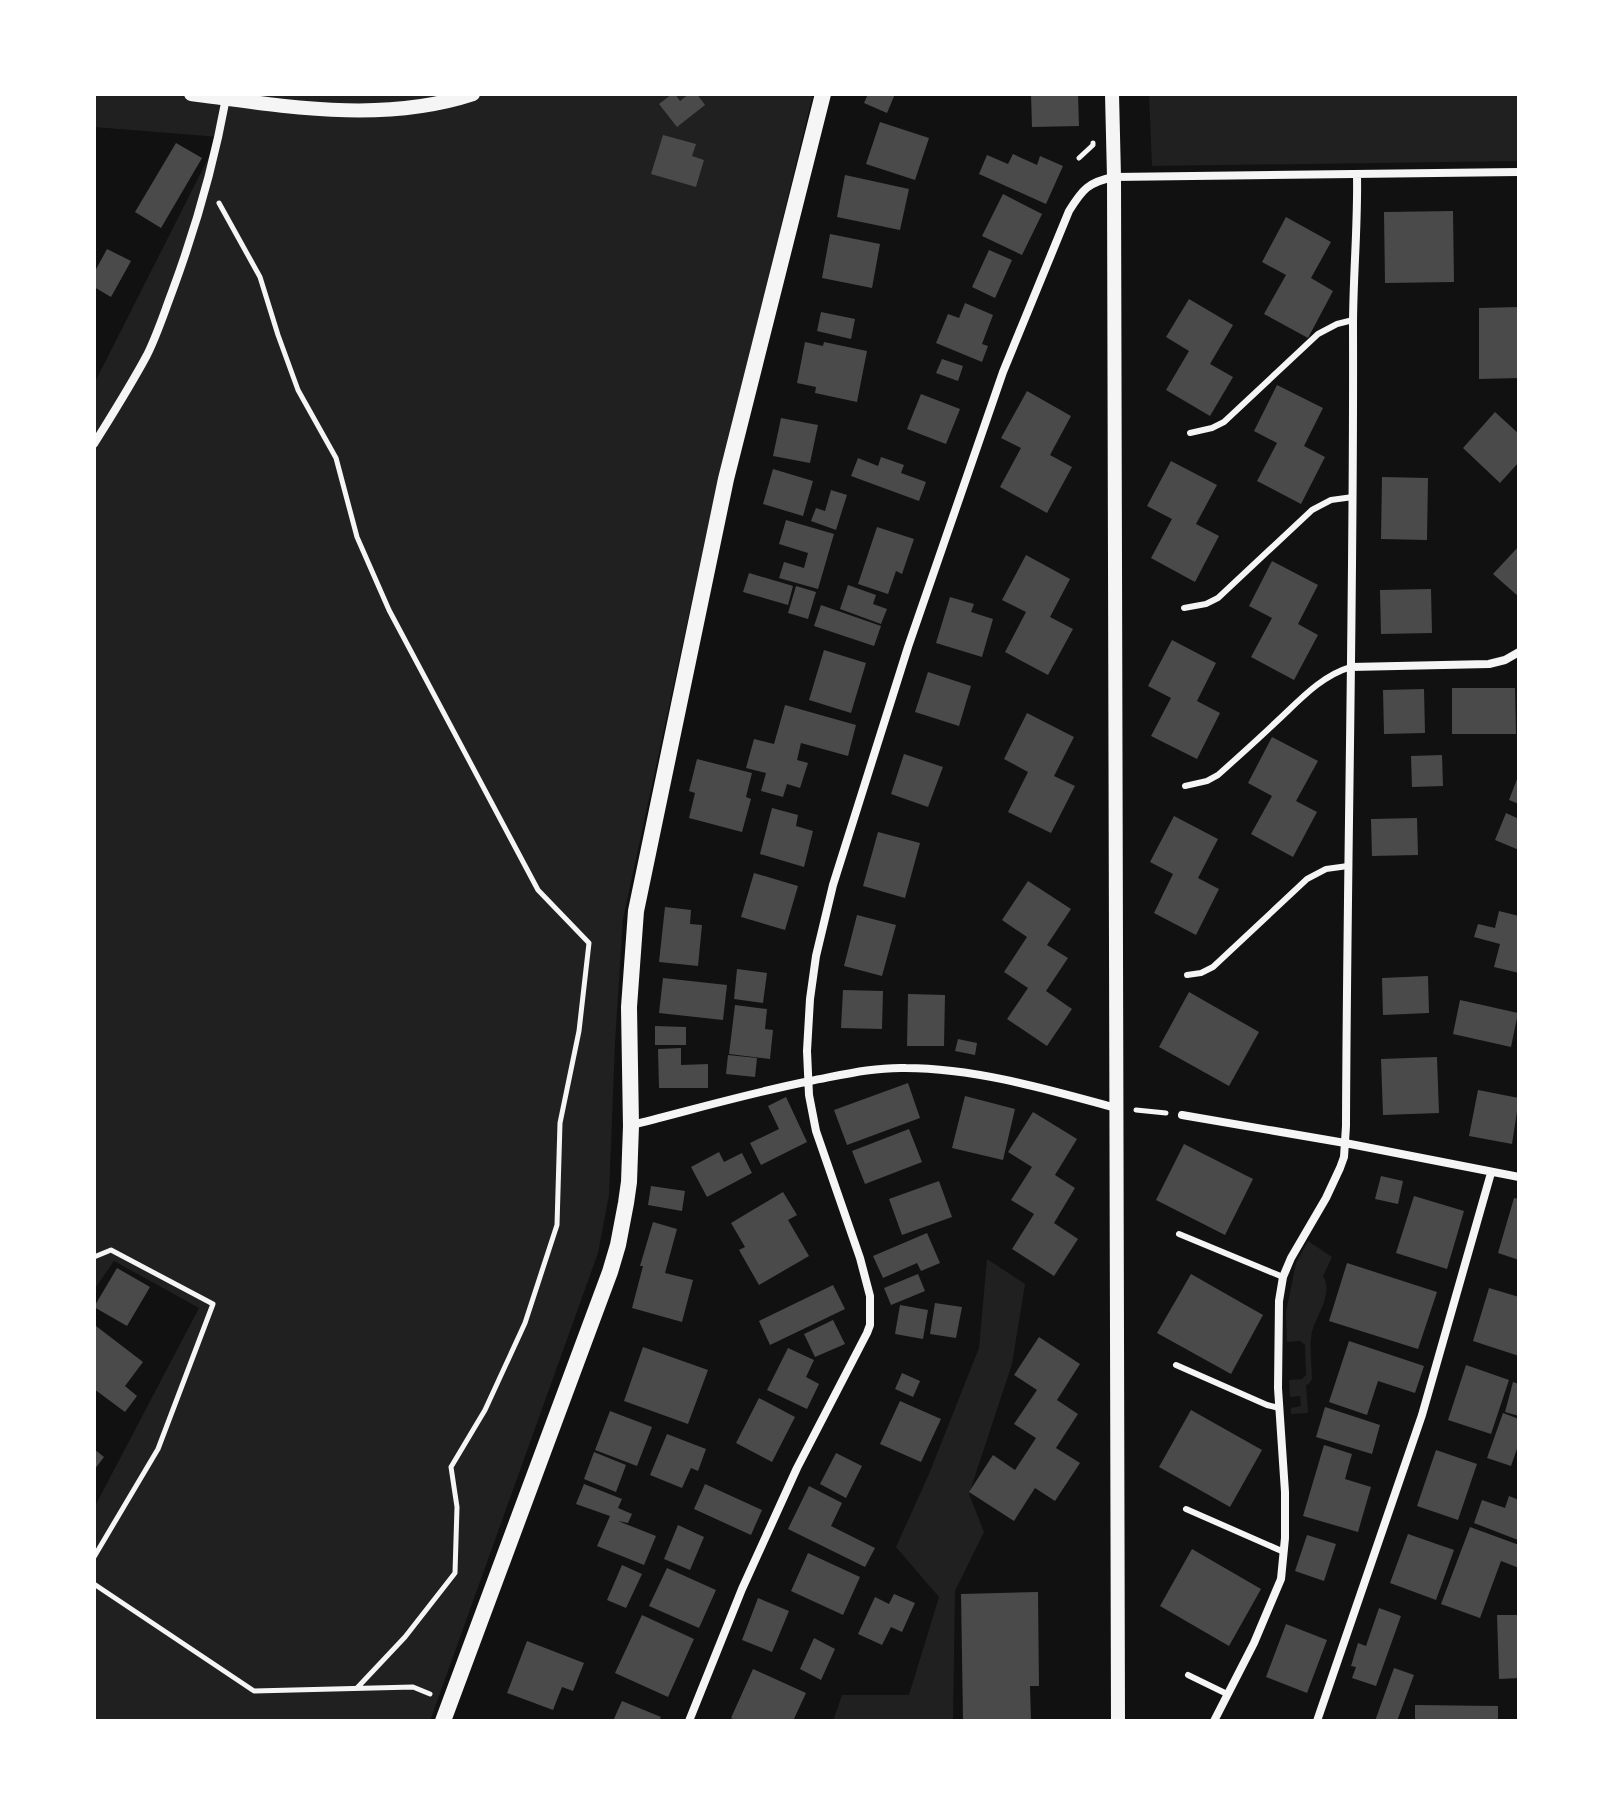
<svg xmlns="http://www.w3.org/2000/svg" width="1613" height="1815" font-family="'Times New Roman',serif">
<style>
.green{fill:#202020}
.building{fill:#4a4a4a}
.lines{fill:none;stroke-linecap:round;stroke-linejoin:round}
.path{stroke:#f5f5f5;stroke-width:5}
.service{stroke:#f5f5f5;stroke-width:6}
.minor{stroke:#f5f5f5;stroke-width:8}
.tertiary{stroke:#f5f5f5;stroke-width:14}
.secondary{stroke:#f5f5f5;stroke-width:16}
</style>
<rect width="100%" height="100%" fill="#111"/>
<!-- green -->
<path class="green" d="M94 94H813L712 508 623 919 615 1043 609 1195 598 1253 430 1721H94V1508L199 1308 114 1261 94 1290V384L219 137 94 127Z
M1149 94H1519V161L1152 166Z
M1308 1241 1332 1257 1323 1276C1334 1294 1316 1315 1312 1332 1309 1347 1312 1364 1312 1379L1309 1384 1306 1385 1308 1413 1291 1414V1408L1301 1406 1300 1396 1290 1397 1289 1380 1302 1379 1306 1375 1305 1345 1300 1341 1287 1342 1286 1312 1296 1263Z
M987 1259 1025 1284 1012 1364 969 1494 984 1532 955 1591 953 1721H833L842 1695H909L939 1597 896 1547 929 1474 979 1348Z"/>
<!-- building -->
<path class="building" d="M672 94H675L680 101 689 94H697L705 105 677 127 659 104Z
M868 94H895L887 113 864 103Z
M1031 94H1078L1079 126 1032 127Z
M880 122 929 138 915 180 866 164Z
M663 135 696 144 692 156 704 160 696 187 651 174Z
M176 143 202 158 161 228 135 212Z
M1013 154 1037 165 1040 156 1063 166 1046 204 979 174 987 155 1008 164Z
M845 175 909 189 900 230 837 217Z
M1003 194 1042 214 1022 255 982 236Z
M1453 211 1454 282 1385 283 1384 212Z
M1286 217 1331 242 1311 278 1333 291 1308 338 1264 314 1286 275 1262 262Z
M830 234 880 244 872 288 822 278Z
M107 249 131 261 111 297 94 287V273Z
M989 250 1012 260 995 298 972 287Z
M1189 299 1233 325 1210 364 1233 377 1210 416 1166 390 1189 351 1166 337Z
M965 303 993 315 982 344 988 346 982 362 936 343 948 314 959 318Z
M1519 307V378L1479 379V308Z
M821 312 855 319 851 339 817 331Z
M805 342 823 346 824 342 867 351 857 402 815 393 816 387 797 383Z
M942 359 963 366 958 381 936 373Z
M1277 385 1323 408 1304 446 1325 457 1301 504 1257 481 1277 443 1254 431Z
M1027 391 1071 416 1050 455 1072 467 1047 513 1000 487 1021 448 1001 438Z
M921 394 960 409 946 444 907 429Z
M1495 412 1519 434V462L1500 483 1463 448Z
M781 418 818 425 810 463 773 456Z
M881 457 904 465 901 473 926 482 919 501 851 476 858 458 878 466Z
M1171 461 1217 485 1196 524 1219 536 1195 582 1151 558 1172 519 1147 506Z
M773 469 813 481 803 516 763 504Z
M1382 477 1428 478 1427 540 1381 539Z
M831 490 847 495 836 530 811 521 816 508 825 511Z
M786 520 834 534 818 589 779 578 784 562 804 568 808 553 779 544Z
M877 527 914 539 902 574 896 571 888 594 858 584Z
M1519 546V597L1493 574Z
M1026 555 1070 579 1050 617 1073 629 1048 675 1005 652 1026 612 1002 600Z
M1272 561 1318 585 1298 624 1318 635 1294 680 1251 657 1272 618 1249 606Z
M749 573 793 586 788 605 743 592Z
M848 585 876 595 873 604 887 609 881 624 840 609Z
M796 586 816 592 808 619 788 613Z
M1431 589 1432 633 1381 634 1380 590Z
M950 597 974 604 971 612 993 619 982 657 936 643Z
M821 605 881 626 874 646 814 626Z
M1172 640 1216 663 1197 701 1220 713 1197 759 1151 736 1171 698 1148 686Z
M824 650 866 663 851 713 809 700Z
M928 672 971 686 959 726 915 712Z
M1452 688H1515L1516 734H1452Z
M1424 689 1425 733 1384 734 1383 690Z
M785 705 856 725 848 756 801 743 797 760 808 763 800 788 787 784 783 797 761 791 766 773 746 768 754 739 774 744Z
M1027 713 1074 737 1054 776 1075 786 1051 833 1008 812 1028 772 1004 759Z
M1272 737 1318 761 1296 801 1317 812 1293 857 1251 834 1272 796 1248 783Z
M904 754 943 767 928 807 891 794Z
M1442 755 1443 786 1412 787 1411 756Z
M697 759 752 773 746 797 751 799 742 832 689 818 695 793 689 791Z
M1519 774V804L1509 800Z
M772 808 798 815 796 826 813 831 804 867 760 854Z
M1506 813 1519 819V850L1495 840Z
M1174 816 1218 839 1198 878 1219 889 1196 935 1154 913 1173 874 1150 862Z
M1417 818 1418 855 1372 856 1371 819Z
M878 832 920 843 905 898 863 886Z
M754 873 798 886 785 930 741 917Z
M1028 881 1071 909 1047 945 1068 958 1046 991 1072 1009 1047 1046 1007 1019 1028 988 1004 972 1027 937 1002 920Z
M665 907 691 910 690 924 702 925 698 966 659 962Z
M1499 911 1519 916V973L1494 967 1500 944 1474 937 1478 924 1495 928Z
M857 915 896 925 882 976 844 966Z
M737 969 767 973 763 1003 734 999Z
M1428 976 1429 1013 1383 1015 1382 978Z
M663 978 727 985 723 1020 659 1013Z
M843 990 883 991 882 1029 841 1028Z
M1189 992 1259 1032 1229 1086 1159 1047Z
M908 994 945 995 944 1046H907Z
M1460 1000 1518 1013 1511 1047 1453 1034Z
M735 1005 767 1009 765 1029 773 1030 770 1059 729 1054Z
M655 1026 686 1027V1045H655Z
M958 1039 977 1043 975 1055 955 1051Z
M681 1048V1065L708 1064V1088H659L658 1049Z
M728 1055 757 1058 755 1077 726 1074Z
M1437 1057 1439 1113 1383 1115 1381 1059Z
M908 1083 920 1118 847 1145 834 1110Z
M1478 1090 1519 1098 1512 1144 1469 1136Z
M965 1096 1015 1109 1003 1160 952 1148Z
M786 1097 807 1142 761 1165 750 1143 779 1129 768 1106Z
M1033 1112 1077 1139 1055 1175 1075 1188 1054 1223 1078 1239 1054 1276 1012 1249 1034 1214 1011 1200 1032 1167 1008 1152Z
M909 1129 922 1162 865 1184 852 1151Z
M1184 1144 1253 1179 1225 1235 1156 1200Z
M719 1152 724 1162 742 1153 752 1173 707 1197 691 1167Z
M1381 1176 1403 1181 1398 1204 1375 1199Z
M939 1181 952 1217 902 1235 889 1199Z
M651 1186 685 1191 682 1211 648 1205Z
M783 1192 797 1215 788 1220 809 1256 759 1285 739 1250 745 1247 731 1223Z
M1414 1196 1464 1211 1447 1269 1396 1253Z
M1514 1198 1519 1199V1260L1498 1253Z
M653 1222 677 1229 665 1273 693 1280 682 1322 632 1308 643 1266H640Z
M927 1233 940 1263 921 1271 917 1263 883 1278 873 1256Z
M1347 1263 1437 1292 1418 1349 1329 1321Z
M117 1268 150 1287 127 1326 94 1307Z
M918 1274 925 1291 891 1305 884 1288Z
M1191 1274 1263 1315 1231 1374 1157 1333Z
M833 1285 845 1309 770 1345 759 1321Z
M1489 1288 1519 1297V1356L1473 1341Z
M935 1303 962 1307 956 1338 930 1334Z
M900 1305 928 1310 923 1339 895 1334Z
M833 1320 845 1344 815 1357 804 1334Z
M96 1326 143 1362 125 1386 137 1396 125 1412 94 1389V1328Z
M1039 1337 1080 1364 1057 1400 1078 1414 1056 1448 1080 1463 1055 1501 1035 1488 1014 1521 969 1492 993 1455 1015 1470 1036 1438 1014 1424 1037 1390 1014 1375Z
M1349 1341 1424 1366 1415 1393 1378 1381 1367 1415 1329 1402Z
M643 1347 708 1370 688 1424 624 1401Z
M788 1348 814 1360 806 1377 819 1384 807 1409 767 1390Z
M1466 1365 1509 1380 1491 1434 1448 1420Z
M902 1373 920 1381 913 1397 895 1389Z
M1513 1382 1519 1384V1416L1505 1412Z
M759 1398 795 1417 772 1462 736 1443Z
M900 1401 941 1419 921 1462 880 1444Z
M1325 1407 1380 1425 1372 1454 1316 1437Z
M1191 1410 1262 1450 1230 1507 1159 1467Z
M610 1411 652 1427 637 1466 595 1450Z
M1503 1413 1519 1419V1443L1511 1466 1487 1458Z
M667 1434 706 1449 698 1471 691 1468 682 1488 650 1475Z
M1324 1445 1352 1454 1345 1479 1371 1487 1358 1532 1303 1516Z
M94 1449 104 1457 94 1470Z
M1436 1450 1477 1464 1458 1520 1417 1506Z
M594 1452 626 1465 616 1492 584 1479Z
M836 1453 862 1466 846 1498 820 1484Z
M584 1484 622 1499 618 1508 632 1514 628 1523 618 1521 656 1536 644 1565 597 1546 610 1516 576 1504Z
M705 1484 762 1510 751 1535 694 1509Z
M809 1486 842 1503 831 1526 875 1548 865 1567 788 1529Z
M1509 1496 1519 1500 1518 1540 1474 1523 1482 1500 1505 1508Z
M678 1525 704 1537 690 1570 664 1559Z
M1470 1527 1519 1545V1568L1501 1561 1480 1618 1441 1604Z
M1408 1534 1454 1550 1436 1600 1390 1583Z
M1307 1535 1336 1544 1324 1581 1295 1571Z
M1192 1549 1261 1589 1229 1646 1160 1606Z
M808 1553 860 1577 843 1615 791 1591Z
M622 1565 642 1574 626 1608 607 1600Z
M667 1568 716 1590 699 1628 649 1606Z
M1038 1592 1039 1686H1030L1031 1721 963 1719 961 1594Z
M894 1594 915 1603 902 1632 891 1627 882 1645 858 1634 875 1597 889 1604Z
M758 1598 789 1611 772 1652 742 1640Z
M1379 1608 1401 1616 1376 1686 1352 1678 1356 1667 1351 1666 1358 1643 1366 1646Z
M642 1615 694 1639 668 1697 615 1673Z
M1497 1615H1519V1678L1499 1679Z
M1286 1624 1327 1640 1307 1693 1266 1677Z
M814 1638 835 1649 821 1680 800 1669Z
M527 1641 584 1663 573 1691 562 1687 553 1710 507 1693Z
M1394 1668 1414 1675 1397 1721H1375Z
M753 1669 806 1693 793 1721H737L731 1718Z
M622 1701 661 1717 659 1721H613Z
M1415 1705 1498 1706V1721H1415Z"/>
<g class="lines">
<!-- path -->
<path class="path" d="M1079 158 1093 145V143
M219 203 260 277 278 335 298 390 336 458 357 537 389 610 538 890 589 943 579 1031 560 1123 557 1225 525 1323 485 1410 451 1467 457 1507 455 1573 405 1637 357 1688
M1136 1110 1166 1113
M94 1257 111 1250 213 1304 158 1449 94 1557
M94 1584 254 1691 413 1687 430 1694"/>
<!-- service -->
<path class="service" d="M1190 433 1212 428 1224 422 1318 334 1337 324 1353 320
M1184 608 1206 604 1218 598 1312 510 1331 500 1353 497
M1185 786 1207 781 1218 775C1237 758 1256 741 1275 723 1298 702 1320 676 1351 667
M1187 975 1201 973 1213 967 1307 879 1326 869 1348 866
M1179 1234 1283 1277
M1176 1365 1267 1405 1279 1408
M1186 1509 1284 1552
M1188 1675 1227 1694"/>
<!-- minor -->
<path class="minor" d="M94 444C112 415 131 385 147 355 157 335 164 313 172 292 195 230 214 164 226 98
M1351 667 1489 664 1505 660 1519 652
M1182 1115 1345 1143 1519 1177
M632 1125C691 1110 750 1093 810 1081 842 1075 873 1067 906 1068 975 1068 1050 1090 1116 1108
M689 1721 742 1589 797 1468 867 1333 870 1325V1296L860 1258 816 1131 809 1095 807 1051 810 999 816 956 833 885 908 647 1003 372 1069 211C1082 190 1088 182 1114 177L1519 172
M1214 1721 1254 1643 1281 1579 1285 1538V1492L1278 1388 1279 1301 1283 1277 1291 1258 1326 1198 1340 1168 1344 1157 1346 1126C1347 859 1354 593 1353 326 1353 276 1358 225 1357 175
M1317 1721 1422 1415 1491 1173"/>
<!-- tertiary -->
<path class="tertiary" d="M191 94C283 106 382 124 473 94
M1112 94 1114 177 1118 1721"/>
<!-- secondary -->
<path class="secondary" d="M443 1721 610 1272 618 1245 626 1203 629 1182 631 1126 629 1007 636 911 726 479 823 94"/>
</g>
<!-- border -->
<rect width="1613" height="1815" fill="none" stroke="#ffffff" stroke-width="192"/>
</svg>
